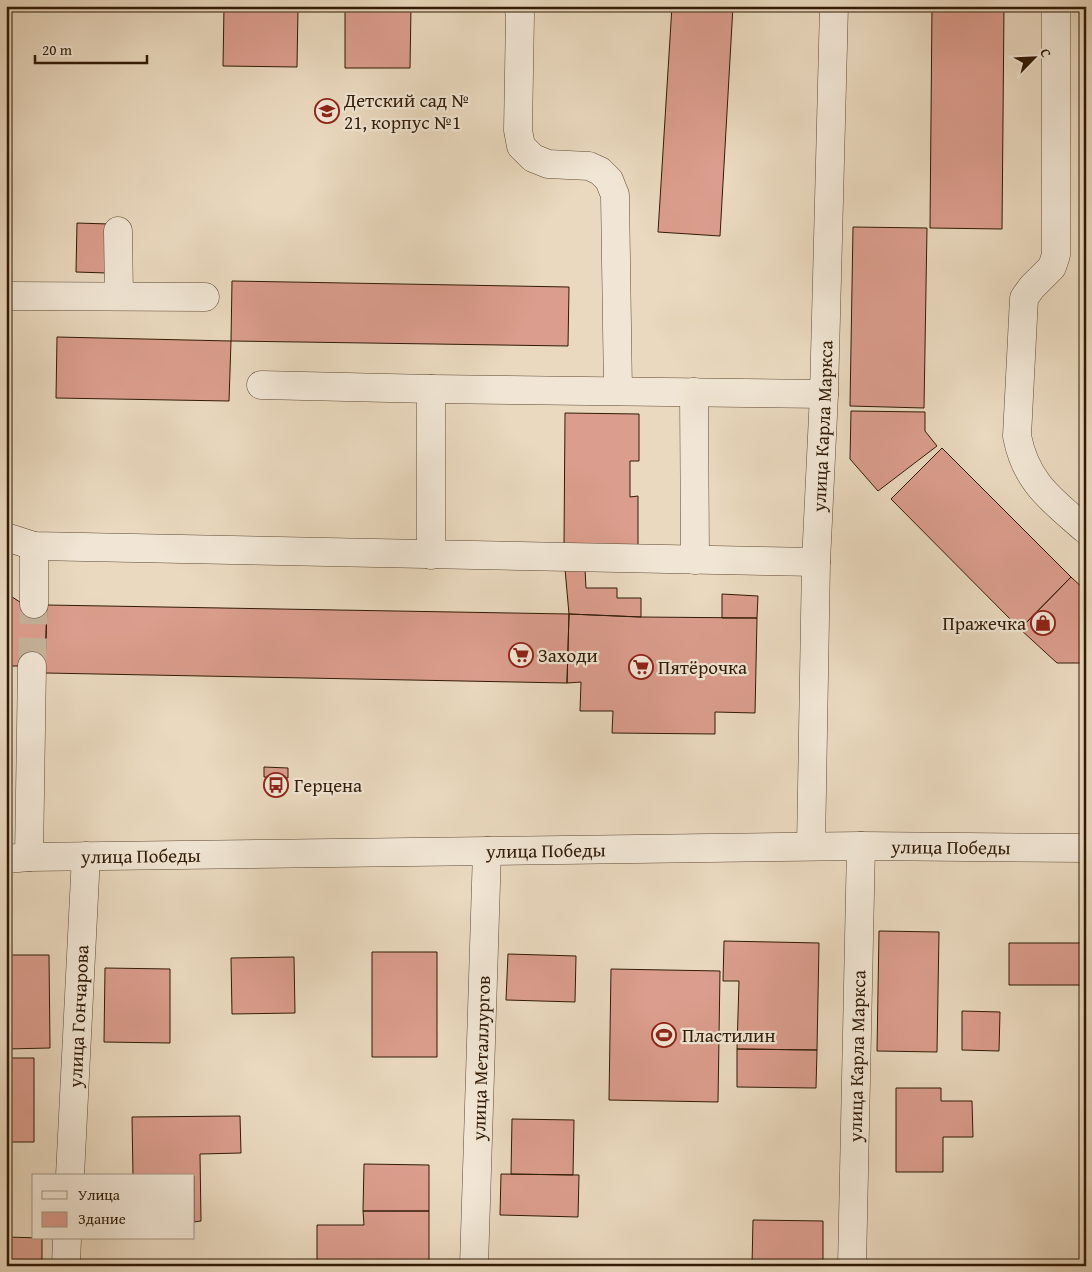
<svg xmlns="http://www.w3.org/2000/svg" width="1092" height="1272" font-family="'Gentium Book Plus',serif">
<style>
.building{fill:#db9d8d;stroke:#311b06}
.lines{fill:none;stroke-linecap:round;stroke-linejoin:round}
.minor-tunnel{stroke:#c5b39a;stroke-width:28;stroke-dasharray:28 14;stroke-linecap:butt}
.minor-casing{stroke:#5f4a34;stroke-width:29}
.minor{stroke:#f1e6d5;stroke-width:28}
.labels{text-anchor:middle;stroke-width:4.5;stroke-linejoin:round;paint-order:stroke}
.poi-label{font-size:19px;fill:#311b06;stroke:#f1e6d5;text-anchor:start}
.street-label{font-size:19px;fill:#311b06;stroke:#f1e6d5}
</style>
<rect width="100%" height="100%" fill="#ead9bf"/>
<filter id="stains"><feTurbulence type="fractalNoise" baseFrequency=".004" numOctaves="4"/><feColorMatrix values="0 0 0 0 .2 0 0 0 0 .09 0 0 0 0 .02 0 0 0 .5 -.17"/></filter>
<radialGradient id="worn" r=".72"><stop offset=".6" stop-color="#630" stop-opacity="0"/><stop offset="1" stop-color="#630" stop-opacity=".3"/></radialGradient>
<!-- building -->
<path class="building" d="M224 6H411L410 68H345V8H298L297 67 223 66Z
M672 6H733L720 236 658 232Z
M932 6H1004L1002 229 930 228Z
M77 223 109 224 107 273 76 272Z
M853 227 927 228 924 408 850 406Z
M232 281 569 287 568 346 231 341Z
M57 337 231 341 229 401 56 398Z
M851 411 925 412V431L937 446 878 491 850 459Z
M565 413 639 414V461H630V497L638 496V545H564Z
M942 448 1071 577 1020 629 891 499Z
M565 569H585L586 588H617V598H641V617L569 614Z
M1071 577 1086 591V663H1057L1020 629Z
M6 593 23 604 47 605 45 666H6Z
M722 594 758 596 757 618H722Z
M47 605 569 614 567 683 45 673Z
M569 614 641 617 757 618 755 713 715 712V734L612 733 613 711H580L581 682 567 683Z
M264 767 288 768V778L264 777Z
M879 931 939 932 937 1052 877 1051Z
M724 941 819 943 817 1050 737 1049 739 981H723Z
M1009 943H1086V985H1009Z
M372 952H437V1057H372Z
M508 954 576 956 575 1002 506 1000Z
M6 955H49L50 1048 6 1049Z
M294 957 295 1013 232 1014 231 958Z
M105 968 170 969V1043L104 1042Z
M611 969 720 971 718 1102 609 1100Z
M962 1011 1000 1012 999 1051 962 1050Z
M737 1049 817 1050 816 1088 737 1087Z
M6 1058H34V1142H6Z
M896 1088H941V1101H972L973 1137H943V1172H896Z
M240 1116 241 1153 200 1154 201 1221 194 1222V1176H133L132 1117Z
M512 1119 574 1120 573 1175 511 1174Z
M364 1164 429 1165V1211H363Z
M501 1174 579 1175 578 1217 500 1215Z
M363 1211H429V1266H363V1261H317V1225H364Z
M753 1220 823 1221V1266H752Z
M6 1237 42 1238V1266H6Z"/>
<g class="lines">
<!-- minor-tunnel -->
<path class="minor-tunnel" d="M32 666 34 604"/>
<defs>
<g id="minor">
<path d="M518 6 520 15 518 130 521 146 533 158 548 164 589 166 600 171 609 180 615 195 618 391"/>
<path d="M1056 6V255L1052 267 1032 287 1024 298 1017 436C1026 483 1052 500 1086 530"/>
<path d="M118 231 119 296"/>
<path d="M6 296 205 297"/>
<path d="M261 385 431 389 824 394"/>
<path d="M694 392 695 560"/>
<path d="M6 537 34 546 816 562"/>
<path d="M431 555V389"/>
<path d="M34 604V546"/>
<path id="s1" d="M811 846 816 562 824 394 834 6"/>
<path d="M29 857 32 666"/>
<path id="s2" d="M6 859 29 857 861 846 1086 848"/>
<path id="s3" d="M70 1176 86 856"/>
<path d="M66 1266 67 1238"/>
<path id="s4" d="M474 1266 487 851"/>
<path id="s5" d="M852 1266 861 846"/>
</g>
</defs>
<!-- minor casing -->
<use href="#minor" class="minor-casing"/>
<!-- minor -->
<use href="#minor" class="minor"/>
</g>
<!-- icons -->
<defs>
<symbol id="school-ring" viewBox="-11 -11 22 22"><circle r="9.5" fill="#f1e6d5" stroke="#8f2418" stroke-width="1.5"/><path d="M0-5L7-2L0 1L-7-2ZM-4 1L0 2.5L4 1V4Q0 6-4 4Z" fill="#8f2418"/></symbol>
<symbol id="shop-ring" viewBox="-11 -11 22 22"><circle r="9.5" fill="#f1e6d5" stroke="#8f2418" stroke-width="1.5"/><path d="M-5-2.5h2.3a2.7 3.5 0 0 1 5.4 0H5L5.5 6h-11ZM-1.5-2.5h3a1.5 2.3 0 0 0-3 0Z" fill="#8f2418"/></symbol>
<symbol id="supermarket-ring" viewBox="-11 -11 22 22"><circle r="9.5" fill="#f1e6d5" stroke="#8f2418" stroke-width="1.5"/><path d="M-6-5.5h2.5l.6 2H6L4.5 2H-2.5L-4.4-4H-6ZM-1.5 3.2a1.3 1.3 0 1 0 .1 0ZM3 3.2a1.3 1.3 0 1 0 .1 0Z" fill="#8f2418"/></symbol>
<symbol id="bus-ring" viewBox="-11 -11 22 22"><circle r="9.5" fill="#f1e6d5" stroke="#8f2418" stroke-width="1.5"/><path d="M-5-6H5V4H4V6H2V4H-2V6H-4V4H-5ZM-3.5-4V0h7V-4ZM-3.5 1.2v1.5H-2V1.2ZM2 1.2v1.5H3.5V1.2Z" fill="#8f2418"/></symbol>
<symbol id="stadium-ring" viewBox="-11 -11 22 22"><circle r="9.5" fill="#f1e6d5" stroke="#8f2418" stroke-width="1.5"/><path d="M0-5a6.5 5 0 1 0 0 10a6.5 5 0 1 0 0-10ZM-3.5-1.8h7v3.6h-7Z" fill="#8f2418"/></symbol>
</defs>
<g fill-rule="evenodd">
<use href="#school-ring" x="313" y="97" width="28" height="28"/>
<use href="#shop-ring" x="1029" y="609" width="28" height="28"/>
<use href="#supermarket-ring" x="507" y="641" width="28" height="28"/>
<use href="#supermarket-ring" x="627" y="653" width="28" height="28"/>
<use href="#bus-ring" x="262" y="771" width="28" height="28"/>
<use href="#stadium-ring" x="650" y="1021" width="28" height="28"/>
</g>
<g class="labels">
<!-- poi labels -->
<g class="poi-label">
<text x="344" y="107">Детский сад №<tspan x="344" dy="22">21, корпус №1</tspan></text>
<text x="1026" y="630" text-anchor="end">Пражечка</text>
<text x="538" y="662">Заходи</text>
<text x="658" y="674">Пятёрочка</text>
<text x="294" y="792">Герцена</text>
<text x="682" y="1042">Пластилин</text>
</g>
<!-- street labels -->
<g class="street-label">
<text dy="7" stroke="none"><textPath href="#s1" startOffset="420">улица Карла Маркса</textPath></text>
<text dy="7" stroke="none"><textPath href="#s2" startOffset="945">улица Победы</textPath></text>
<text dy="7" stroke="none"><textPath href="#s2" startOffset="540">улица Победы</textPath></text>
<text dy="7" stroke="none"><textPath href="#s2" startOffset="135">улица Победы</textPath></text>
<text dy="7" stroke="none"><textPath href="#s3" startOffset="160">улица Гончарова</textPath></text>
<text dy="7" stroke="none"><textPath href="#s5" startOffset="210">улица Карла Маркса</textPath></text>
<text dy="7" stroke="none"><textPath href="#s4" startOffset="208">улица Металлургов</textPath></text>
</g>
</g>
<!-- margin -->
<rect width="1092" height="1272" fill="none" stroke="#ead9bf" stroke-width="25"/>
<rect x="8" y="8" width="1077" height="1257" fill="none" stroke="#311b06" stroke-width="2.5"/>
<rect x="12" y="12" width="1067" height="1247" fill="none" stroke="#311b06"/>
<!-- legend -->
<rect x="32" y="1174" width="162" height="65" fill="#f1e6d5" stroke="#a49582"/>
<rect x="42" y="1191" width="25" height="8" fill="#f1e6d5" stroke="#a49582"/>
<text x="78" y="1200" font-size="15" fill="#311b06">Улица</text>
<rect x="42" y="1212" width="25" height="15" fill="#db9d8d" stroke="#a49582"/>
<text x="78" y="1224" font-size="15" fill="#311b06">Здание</text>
<!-- north arrow -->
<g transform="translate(1034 58) rotate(66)" stroke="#f1e6d5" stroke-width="4" paint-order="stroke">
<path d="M0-4L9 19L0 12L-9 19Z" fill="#311b06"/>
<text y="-8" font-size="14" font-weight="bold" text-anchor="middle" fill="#311b06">С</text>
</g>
<!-- scale -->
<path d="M35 55v8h112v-8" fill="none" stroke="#311b06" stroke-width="2.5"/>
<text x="42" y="55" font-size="15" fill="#311b06" stroke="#f1e6d5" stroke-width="4" paint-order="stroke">20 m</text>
<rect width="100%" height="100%" filter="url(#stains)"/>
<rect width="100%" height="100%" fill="url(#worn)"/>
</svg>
